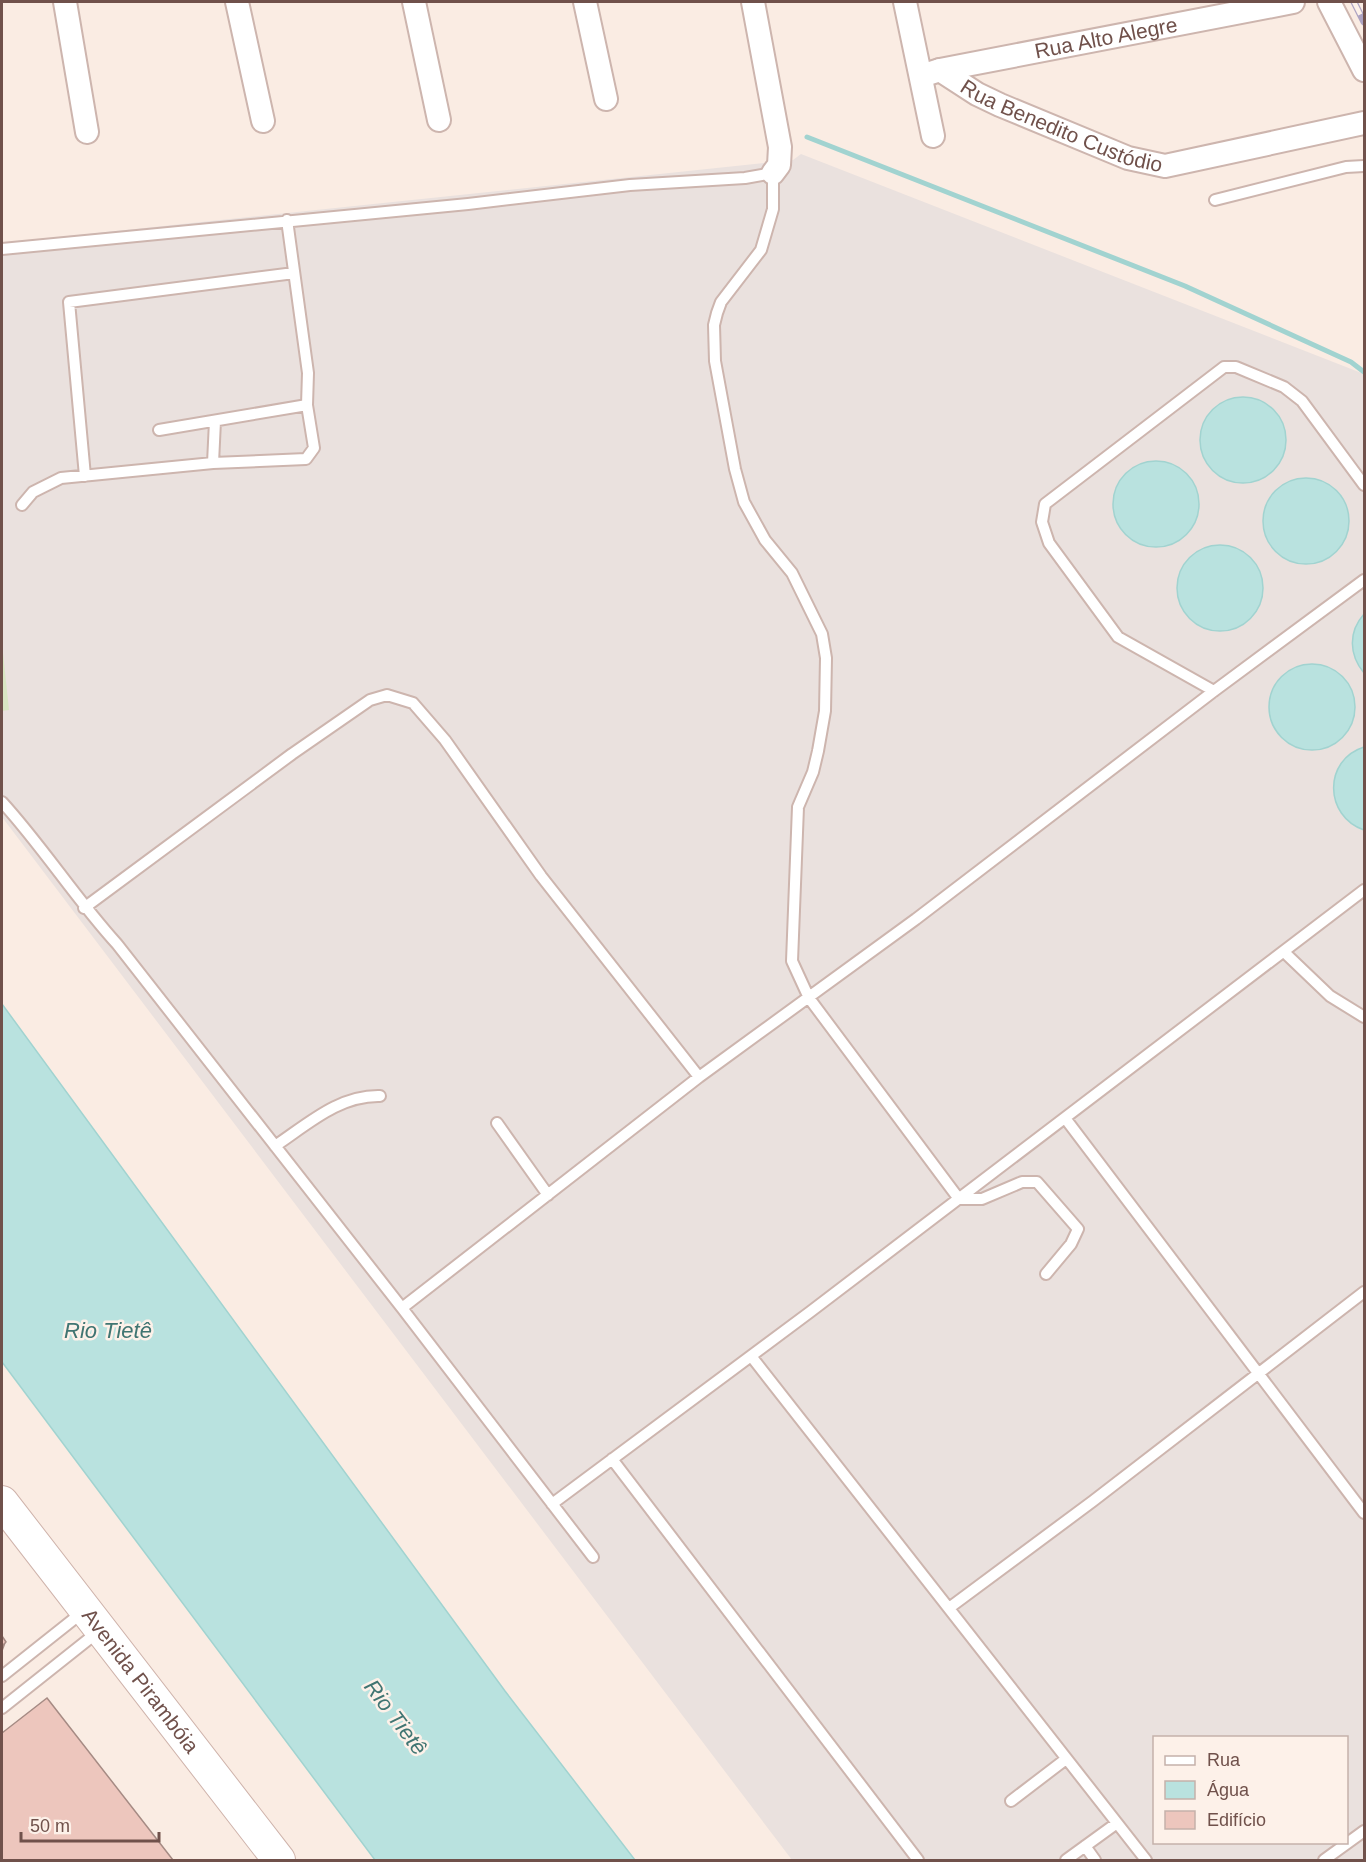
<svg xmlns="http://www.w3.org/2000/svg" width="1366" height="1862" font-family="Arial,sans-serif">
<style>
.industrial{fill:#eae1de;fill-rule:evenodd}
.green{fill:#d9e6c3}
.water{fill:#b9e2df;stroke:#a1d3d0;stroke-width:1.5}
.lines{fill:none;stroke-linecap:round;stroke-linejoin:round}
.stream{stroke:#a1d3d0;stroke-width:5}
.lane-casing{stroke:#cdb5ae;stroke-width:14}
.street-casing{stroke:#cdb5ae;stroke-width:26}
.secondary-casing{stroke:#cfb3ab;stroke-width:34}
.lane{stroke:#fff;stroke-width:10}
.street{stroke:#fff;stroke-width:22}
.secondary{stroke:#fff;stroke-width:32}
.rail-casing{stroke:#ada3c2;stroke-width:7}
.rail{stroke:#fdf1e9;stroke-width:4.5;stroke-dasharray:14;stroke-linecap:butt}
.shaded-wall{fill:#a68b84}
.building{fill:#edc6bd;stroke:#a68b84;stroke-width:1.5}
.labels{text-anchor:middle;stroke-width:5;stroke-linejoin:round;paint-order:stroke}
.street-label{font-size:21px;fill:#70514b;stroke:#fdf1e9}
.water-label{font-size:22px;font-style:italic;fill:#407572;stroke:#fdf1e9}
</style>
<rect width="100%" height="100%" fill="#faece3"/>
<!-- industrial -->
<path class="industrial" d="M801 154 1364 374V1860H792L2 817V243L793 160ZM1154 1738H1346V1842H1154Z"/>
<!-- green -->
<path class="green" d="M2 643 9 710 2 711V642Z"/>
<!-- water -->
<path class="water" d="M1200 440a43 43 0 1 1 86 0a43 43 0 1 1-86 0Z
M1113 504a43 43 0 1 1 86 0a43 43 0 1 1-86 0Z
M1263 521a43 43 0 1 1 86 0a43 43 0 1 1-86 0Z
M1177 588a43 43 0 1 1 86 0a43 43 0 1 1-86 0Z
M1364 614V673C1349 655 1348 632 1364 614Z
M1269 707a43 43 0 1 1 86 0a43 43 0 1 1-86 0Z
M1364 747V830C1324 816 1323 760 1364 747Z
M2 1004 505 1691 635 1860H375L2 1362Z"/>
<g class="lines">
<!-- stream -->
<path class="stream" d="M807 137 1185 286 1351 362 1364 372"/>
<defs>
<path id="lane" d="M1215 200 1346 167 1364 166
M2 249 468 204 630 185 745 178 773 173V209L761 250 721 302 717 313 714 325 715 361 735 469 744 502 765 540 792 573 822 634 826 658 825 711 818 751 813 772 798 807 792 961 809 998 959 1199H982L1022 1182H1037L1078 1229 1071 1244 1046 1274
M159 430 307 405 308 373 287 220
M213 463 215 421
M85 476 69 302 294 273
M22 505 33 492 61 478 213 463 306 459 314 448 307 405
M1214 691 1118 637 1049 543 1042 522 1045 504 1224 367H1236L1284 387 1302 401 1364 485
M2 802C43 847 76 899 117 944L402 1308 593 1557
M84 908 292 754 370 700 387 695 413 703 445 740 541 876 699 1077
M1284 952 1330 996 1364 1017
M1065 1118 1364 1513
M497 1123 548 1195
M275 1146C308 1124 339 1095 380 1096
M402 1308 699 1077 916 919 1214 691 1364 580
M751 1356 1146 1860
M612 1459 918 1860
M552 1504 810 1312 1364 890
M949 1608 1093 1501 1364 1292
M2 1676 84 1611
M2 1708 99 1631
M1011 1801 1066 1759
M1085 1846 1095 1860
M1066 1860 1117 1823
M1324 1860 1364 1831"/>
<g id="street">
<path d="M65 2 87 132"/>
<path d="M237 2 263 121"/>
<path d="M414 2 439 120"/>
<path d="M585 2 606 99"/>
<path d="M753 2 780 147 779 165 773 173"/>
<path d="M905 2 933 136"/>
<path d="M1329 2 1364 70"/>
<path id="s1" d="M940 70 977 94 1000 105 1128 158 1165 166 1364 123"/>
<path id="s2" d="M921 76 940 70 1293 2"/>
</g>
<g id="secondary">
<path id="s3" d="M2 1502 279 1860"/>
</g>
</defs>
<!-- lane casing -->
<use href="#lane" class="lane-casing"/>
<!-- street casing -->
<use href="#street" class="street-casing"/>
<!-- secondary casing -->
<use href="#secondary" class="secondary-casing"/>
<!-- lane -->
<use href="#lane" class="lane"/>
<!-- street -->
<use href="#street" class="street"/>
<!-- secondary -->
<use href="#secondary" class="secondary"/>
<defs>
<path id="rail" d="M1354 2 1364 22"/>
</defs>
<!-- rail casing -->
<use href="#rail" class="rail-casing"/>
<!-- rail -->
<use href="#rail" class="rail"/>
</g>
<!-- shaded-wall -->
<path class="shaded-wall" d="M6 1642 2 1653V1646Z"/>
<!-- building -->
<path class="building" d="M2 1636 6 1642 2 1646Z
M47 1698 173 1860H2V1733Z"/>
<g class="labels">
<!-- street labels -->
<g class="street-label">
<text dy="7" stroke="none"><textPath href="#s2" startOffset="189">Rua Alto Alegre</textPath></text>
<text dy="7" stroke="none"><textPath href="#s1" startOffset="135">Rua Benedito Custódio</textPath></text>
<text dy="7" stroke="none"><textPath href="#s3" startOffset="226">Avenida Pirambóia</textPath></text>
</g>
<!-- water labels -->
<g class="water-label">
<text x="108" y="1338">Rio Tietê</text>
<text transform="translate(396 1717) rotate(53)" y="8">Rio Tietê</text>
</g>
</g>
<!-- border -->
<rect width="1366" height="1862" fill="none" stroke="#70514b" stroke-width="6"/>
<!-- legend -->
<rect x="1153" y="1736" width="195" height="108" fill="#fdf1e9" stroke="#c5b1aa" stroke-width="1.5"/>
<rect x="1165" y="1756" width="30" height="9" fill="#ffffff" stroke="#c5b1aa" stroke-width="1.5"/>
<text x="1207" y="1766" font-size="18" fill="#70514b">Rua</text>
<rect x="1165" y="1781" width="30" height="18" fill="#b9e2df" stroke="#c5b1aa" stroke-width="1.5"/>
<text x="1207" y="1796" font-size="18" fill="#70514b">Água</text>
<rect x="1165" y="1811" width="30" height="18" fill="#edc6bd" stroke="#c5b1aa" stroke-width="1.5"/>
<text x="1207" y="1826" font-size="18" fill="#70514b">Edifício</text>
<!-- scale -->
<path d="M21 1832v9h138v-9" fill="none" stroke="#70514b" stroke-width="3"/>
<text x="30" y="1832" font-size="18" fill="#70514b" stroke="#fdf1e9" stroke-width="4.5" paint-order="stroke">50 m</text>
</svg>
